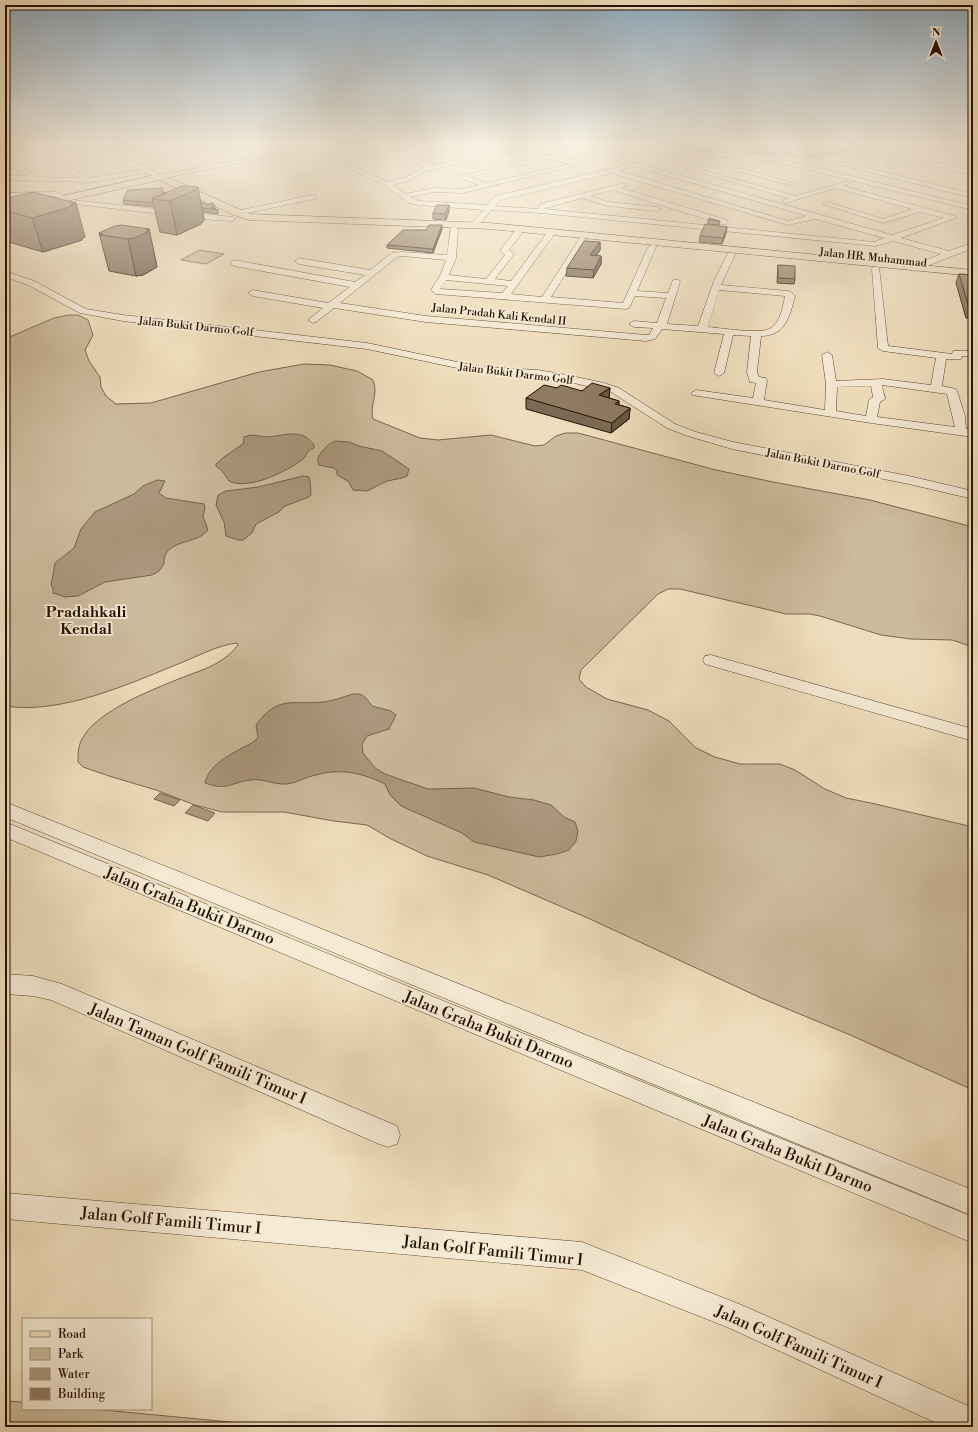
<svg xmlns="http://www.w3.org/2000/svg" width="978" height="1432" font-family="'Libre Bodoni',serif">
<style>
.green{fill:#cdbb9d;stroke:#7a664e}
.water{fill:#ab987d;stroke:#76624b}
.lines{fill:none;stroke-linecap:round;stroke-linejoin:round}
.river{fill:#ab987d;fill-rule:evenodd}
.minor-casing{stroke:#58442f;stroke-width:1}
.major-casing{stroke:#261000;stroke-width:1}
.minor{fill:#f5ead4;fill-rule:evenodd}
.major{fill:#efdebd;fill-rule:evenodd}
.wall{fill:#7b6a54;stroke:#261000}
.shaded-wall{fill:#645645;stroke:#261000}
.building{fill:#8f7b62;stroke:#261000}
.labels{text-anchor:middle;stroke-width:3.5;stroke-linejoin:round;paint-order:stroke}
.far-street-label{font-size:11px;fill:#261000;stroke:#f5ead4}
.quarter-label{font-size:15px;font-weight:bold;fill:#261000;stroke:#f5ead4}
.near-street-label{font-size:16px;fill:#261000;stroke:#f5ead4}
</style>
<rect width="100%" height="100%" fill="#efdebd"/>
<filter id="stains"><feTurbulence type="fractalNoise" baseFrequency=".005" numOctaves="4"/><feColorMatrix values="0 0 0 0 .2 0 0 0 0 .09 0 0 0 0 .02 0 0 0 .5 -.17"/></filter>
<radialGradient id="worn" r=".72"><stop offset=".6" stop-color="#630" stop-opacity="0"/><stop offset="1" stop-color="#630" stop-opacity=".3"/></radialGradient>
<!-- green -->
<path class="green" d="M199 250 224 254 206 264 181 260Z
M69 315H78L88 320 93 335 85 350 89 361 100 377 101 387 106 396 116 404 151 403 259 372 304 364 330 365 357 371 373 380C379 395 369 405 373 419L420 438 438 440 491 435 535 446 544 445 556 436 565 433H578L716 470 773 482 870 500 973 527V647L952 640 911 639 881 635 820 616 810 614H786L680 589H668L658 594 581 670 579 679 586 687 607 699 648 710 669 721 696 748 715 757 740 764H780L795 770 825 789 846 798 871 803 973 827V1090L848 1034 761 998 590 919 488 875 427 856 391 839 367 825 334 821 284 812H222L195 805 156 790 109 776 83 767 78 762C78 755 78 748 81 741 95 710 159 687 189 675 208 668 225 662 238 645L237 643C219 645 200 655 183 662 131 683 62 715 5 706V339L54 318Z
M5 1401 23 1402V1409H93L282 1427H5Z"/>
<!-- water -->
<path class="water" d="M289 434C302 434 306 435 314 445V448C312 449 310 450 309 451 306 453 306 457 303 459 288 471 248 491 229 481L223 472 216 466V464L224 457 240 446 243 444 244 437 251 435 268 437Z
M335 441 349 442 359 446 382 451 409 469 407 476 402 478 387 481 367 491 353 490 348 481 337 475V471L334 468 319 465C314 456 327 445 335 441Z
M303 476 309 477 310 480 311 495 309 497 285 506 279 512 256 524 252 533 243 540H238L226 536 224 522 216 505 218 495 226 491 258 487Z
M157 480 165 481 159 493 166 498 204 504 205 508 203 516 208 530C196 546 163 538 164 564L159 571 152 575 105 582 78 596 65 597 53 593V588L51 586 55 563 74 548 81 529 95 512 134 494 143 486Z
M353 694C364 693 366 698 372 706L391 711 396 715 389 729 367 736 362 744 363 753 375 768 385 774 428 789 474 788 509 797 534 800 551 805 564 817 575 822 578 831 576 841 569 850 557 854 539 857 474 842 462 833 401 806 390 795 385 784C363 773 340 768 316 775 306 777 296 783 287 784 275 785 262 778 250 780 229 783 228 791 205 783 210 761 237 752 255 741L258 737 256 725C278 695 291 705 323 702 333 701 343 697 353 694Z
M160 793 180 800 174 806 154 799Z
M193 805 215 813 208 821 185 813Z"/>
<g class="lines">
<!-- river -->
<path class="river" d="M567 143H577L573 146H567Z
M630 143H671L815 153C835 153 854 143 875 143L823 159 634 145Z"/>
<defs>
<path id="minor" d="M16 143H24L89 178 140 170 84 143H92L131 161 173 154 150 143H159L181 152 232 143H247L137 164 161 175 326 143H340L160 179 145 173 91 182 5 180V176H28L5 163V158L39 177 80 178Z
M349 143H362L326 152 323 150Z
M447 143H460L405 156 433 165 536 143H549L426 171 410 180 393 185 405 194 434 188 462 189 479 185 461 178V176L549 155H555L578 162 581 164 462 193 434 192 410 197 419 201 487 205 495 196 623 166 625 167V169L619 171 788 221 807 216 554 143H565L892 235 944 218 920 212 883 223 823 204 827 202 883 219 912 209 836 188 786 203 782 201 788 198 699 172 702 170 796 196 844 182H848V184L843 186 955 216 956 218 901 238 949 251 973 243V248L914 271 911 270 910 268 911 266 941 254 893 241 875 246 540 213 491 210 477 227H474L470 225 484 210 419 205 408 203 385 185 313 152 318 151 388 182 406 177 425 167 385 153H370V151L386 149 398 153ZM549 159 571 164 487 183 470 177ZM611 173 788 225 816 219 884 238 874 242 545 209 546 208 582 198 608 206 657 211 661 209 657 207 609 202 590 196 613 190 721 224H727L728 222 727 220 621 188 628 185 624 183 540 204 538 209 495 206 501 200Z
M784 143H790L788 148 809 155 806 157 782 150 781 149Z
M877 143H888L823 161 820 159Z
M604 145 768 156 973 206V210L768 160 604 149 594 150 591 148Z
M942 145 973 152V156L940 148 939 147Z
M906 156 973 171V175L906 160 887 165 884 163Z
M704 160H716L719 162 716 164H704L687 169 684 167Z
M839 161 973 194V198L837 164V162Z
M732 168 745 169 793 183 790 185 745 173 730 171V169Z
M56 192 68 198 64 200 55 196 5 197V193Z
M312 195H315V199L237 215 233 213 237 211Z
M72 200 232 217 236 219 232 221 213 220 75 204 71 202Z
M451 227H454L458 229 456 258 449 275 486 279 505 255 500 251 501 249 515 231H521L522 233 509 250 514 254 495 279 511 281 546 234H552L553 236 511 294 542 297 580 238H583L587 240 551 297 623 303 648 247 652 245H655L656 247 637 291 668 293 673 280H679L680 282 667 324 698 326 714 281 728 253H734L735 255 721 285 788 291 791 292 795 296C790 316 785 336 761 336L757 372 759 377 766 378 767 380 764 400 825 410 826 384 822 355 827 352 832 355 836 381 883 379 931 385 936 358 883 351 878 348 872 269 873 267H879L888 346 952 354 953 351H973V357L962 356 961 359H946L942 386 956 389 957 391 965 416 966 429H973V437L871 423 692 395 691 393 696 390 753 398 756 383 750 382 747 372 751 336 733 335 724 373 719 376 714 373 724 334 662 329 655 339 646 341 426 322 334 308 316 322 313 323 308 320 323 308 253 296 248 293 253 290 328 303 350 287 234 266 230 263 234 260 355 282 365 275 299 264 295 261 299 258 370 270 392 253 402 252 447 255ZM402 256 446 260 441 274 431 290 436 294 626 309 629 308 635 296 666 298 657 323 634 321 629 324 634 327 653 328 649 335H646L426 316 340 303 397 257ZM446 280 508 286 502 293 440 289ZM719 290 785 296C783 307 780 324 769 329 761 334 719 328 708 327ZM882 385 947 394 955 427 877 417 880 402 885 399ZM871 386 873 397 869 400 866 416 836 411 837 387Z
M5 271 34 281 86 309 123 315 367 343 481 367 538 370 562 374 604 383 619 388 675 424 696 432 733 442 909 476 973 491V499L909 484 732 449 688 436 667 428 611 392 562 380 538 376 481 373 367 349 123 321 80 313 28 285 5 277Z
M711 655 973 729V741L705 664 703 660 705 656Z
M5 802 973 1190V1216L5 817Z
M5 822 973 1217V1243L5 837Z
M5 974 33 976 62 984 397 1126 400 1135 397 1144 388 1147 379 1144 51 1000 33 996 5 994Z
M5 1193 582 1242 744 1306 973 1408V1427H945L727 1327 582 1270 5 1219Z"/>
<path id="major" d="M160 174 250 214 490 223 973 270V276L490 229 249 220 234 215 159 180 5 215V209Z"/>
</defs>
<!-- minor casing -->
<use href="#minor" class="minor-casing"/>
<!-- major casing -->
<use href="#major" class="major-casing"/>
<!-- minor -->
<use href="#minor" class="minor"/>
<!-- major -->
<use href="#major" class="major"/>
</g>
<!-- wall -->
<path class="wall" d="M730 143H769L768 149 730 147Z
M164 192 201 202 215 208H214L218 210V214L203 212 204 220 201 224 177 235 160 232 154 207 124 204 123 200Z
M5 199 85 237 82 238V240L43 252 5 241Z
M449 211 446 220 433 219V213Z
M708 220 720 221 719 225 708 224Z
M727 227 726 233 722 244 699 242 700 236Z
M149 229 157 267 143 275 136 276 109 271 99 233Z
M442 229 433 253 387 248V245L426 230Z
M600 242V250L596 256H601V264L593 278 566 276 567 268Z
M778 265 795 279 794 284 777 283Z
M959 274 973 275V318H966L956 283Z
M557 388 582 391 610 388 609 398 619 401V405L630 408 629 419 611 433 526 409V398Z"/>
<!-- shaded-wall -->
<path class="shaded-wall" d="M198 187 204 220 201 224 177 235 170 201Z
M76 203 85 237 82 238V240L43 252 32 218Z
M214 204 215 208 213 209 211 207Z
M449 205V211L446 220 445 214Z
M442 225V229L433 253V249Z
M727 227 726 233 722 244 723 238Z
M149 229 157 267 143 275 136 276 128 239Z
M600 242V250L590 263V255Z
M601 256V264L593 278 594 270Z
M610 388 609 398 599 395Z
M619 401 618 411 615 404Z
M630 408 629 419 611 433 612 423Z"/>
<!-- building -->
<path class="building" d="M182 186 198 187 195 190 170 201 152 199Z
M163 188 162 191 165 193 152 199 153 203 123 200 128 190Z
M33 192 76 203 70 205 73 206 32 218 5 210V199Z
M201 202 207 205 212 203 214 204 211 207 218 210 202 208Z
M437 205H449L445 214 433 213Z
M709 218 720 221 708 220Z
M705 224 727 227 723 238 700 236Z
M121 225 149 229 146 231H150L134 238 128 239 100 235 103 234 99 233 115 226Z
M429 225H442L433 249 387 245 403 230H426Z
M584 241 600 242 590 255 601 256 594 270 567 268Z
M778 265 795 266V279L778 278Z
M959 274 973 275V308H969Z
M592 383 610 388 599 395 619 401 615 404 630 408 612 423 526 398 544 385 557 388 561 385 582 391Z"/>
<!-- sky -->
<linearGradient id="sky" x2="0" y2="1"><stop stop-color="#8fa9bd"/><stop offset="0.42" stop-color="#f8f0e1"/><stop offset="1" stop-color="#f8f0e1" stop-opacity="0"/></linearGradient>
<rect width="978" height="344" fill="url(#sky)"/>
<g class="labels">
<!-- far-street labels -->
<g class="far-street-label">
<text transform="translate(873 257) rotate(6)" y="4">Jalan HR. Muhammad</text>
<text transform="translate(499 314) rotate(6)" y="4">Jalan Pradah Kali Kendal II</text>
<text transform="translate(196 326) rotate(6)" y="4">Jalan Bukit Darmo Golf</text>
<text transform="translate(516 373) rotate(7)" y="4">Jalan Bukit Darmo Golf</text>
<text transform="translate(823 463) rotate(11)" y="4">Jalan Bukit Darmo Golf</text>
</g>
<!-- quarter labels -->
<g class="quarter-label">
<text x="86" y="617">Pradahkali<tspan x="86" dy="17">Kendal</tspan></text>
</g>
<!-- near-street labels -->
<g class="near-street-label">
<text transform="translate(190 905) rotate(22)" y="6">Jalan Graha Bukit Darmo</text>
<text transform="translate(489 1029) rotate(22)" y="6">Jalan Graha Bukit Darmo</text>
<text transform="translate(198 1053) rotate(23)" y="6">Jalan Taman Golf Famili Timur I</text>
<text transform="translate(788 1153) rotate(22)" y="6">Jalan Graha Bukit Darmo</text>
<text transform="translate(171 1220) rotate(5)" y="6">Jalan Golf Famili Timur I</text>
<text transform="translate(493 1250) rotate(6)" y="6">Jalan Golf Famili Timur I</text>
<text transform="translate(799 1346) rotate(24)" y="6">Jalan Golf Famili Timur I</text>
</g>
</g>
<!-- margin -->
<rect width="978" height="1432" fill="none" stroke="#efdebd" stroke-width="20"/>
<rect x="6" y="6" width="966" height="1420" fill="none" stroke="#261000" stroke-width="2"/>
<rect x="10" y="10" width="958" height="1412" fill="none" stroke="#261000"/>
<!-- legend -->
<rect x="22" y="1318" width="130" height="92" fill="#f5ead4" stroke="#a2937f"/>
<rect x="30" y="1331" width="20" height="6" fill="#efdebd" stroke="#a2937f"/>
<text x="58" y="1338" font-size="12" fill="#261000">Road</text>
<rect x="30" y="1348" width="20" height="12" fill="#cdbb9d" stroke="#a2937f"/>
<text x="58" y="1358" font-size="12" fill="#261000">Park</text>
<rect x="30" y="1368" width="20" height="12" fill="#ab987d" stroke="#a2937f"/>
<text x="58" y="1378" font-size="12" fill="#261000">Water</text>
<rect x="30" y="1388" width="20" height="12" fill="#8f7b62" stroke="#a2937f"/>
<text x="58" y="1398" font-size="12" fill="#261000">Building</text>
<!-- north arrow -->
<g transform="translate(936 42)" stroke="#f5ead4" stroke-width="3" paint-order="stroke">
<path d="M0-3L7 15L0 10L-7 15Z" fill="#261000"/>
<text y="-6" font-size="11" font-weight="bold" text-anchor="middle" fill="#261000">N</text>
</g>
<rect width="100%" height="100%" filter="url(#stains)"/>
<rect width="100%" height="100%" fill="url(#worn)"/>
</svg>
